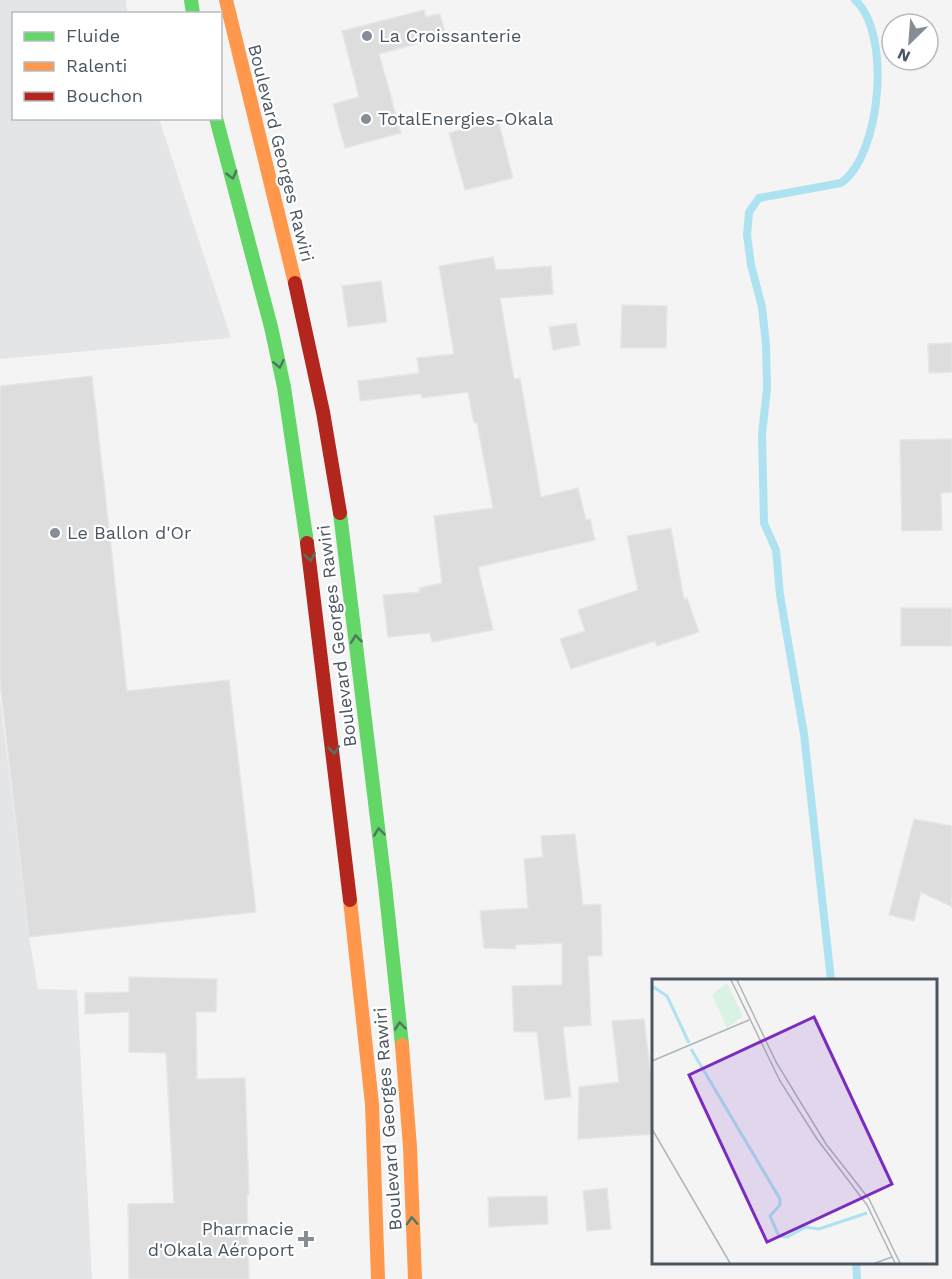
<svg xmlns="http://www.w3.org/2000/svg" width="952" height="1279" font-family="'Work Sans',sans-serif">
<style>
.airport{fill:#e4e5e7}
.lines{fill:none;stroke-linecap:round;stroke-linejoin:round}
.stream{stroke:#aee2f0;stroke-width:8}
.building{fill:#ddddde;stroke:#e5e6e7;stroke-width:1.5}
.fast{stroke:#63d668;stroke-width:14}
.slow{stroke:#ff974d;stroke-width:14}
.jam{stroke:#b3261e;stroke-width:14}
.oneway{stroke:#507663}
.poi-dot{fill:#868d94;stroke:#fff;stroke-width:2}
.labels{text-anchor:middle;stroke-width:4.5;stroke-linejoin:round;paint-order:stroke}
.poi-label{font-size:18px;fill:#4a5661;stroke:#fff;text-anchor:start}
.street-label{font-size:18px;fill:#4a5661;stroke:#fff}
.inset-river{fill:none;stroke:#aee2f0;stroke-width:3}
.inset-road{fill:none;stroke:#b0b5b9;stroke-width:1.5}
.view{fill:#7b2cbf;fill-opacity:0.15;stroke:#7b2cbf;stroke-width:3}
.inset-edge{fill:none;stroke:#4a5661;stroke-width:3}
</style>
<rect width="100%" height="100%" fill="#f4f4f4"/>
<!-- airport -->
<path class="airport" d="M0 0H126L127 13 14 14V118L159 119 231 338 0 359Z
M0 698 29 937 38 989 77 990 92 1279H0Z"/>
<g class="lines">
<!-- stream -->
<path class="stream" d="M831 980 804 734 780 595 776 550 764 523 762 434 767 389 766 345 762 307 751 265 747 235 749 212 759 198 841 183C881 155 892 33 855 0
M856 1262 857 1279"/>
</g>
<!-- building -->
<path class="building" d="M424 10 426 17 440 14 446 36 379 54 401 133 345 148 333 104 359 97 342 31Z
M498 120 513 178 465 190 449 133Z
M493 257 496 270 551 266 553 294 500 298 514 379 520 378 541 497 578 488 586 520 590 519 595 540 478 567 493 630 432 642 430 633 388 637 383 595 420 592 419 588 442 583 434 516 493 508 477 423H474L468 392 422 398 421 394 360 401 358 381 419 373 417 358 454 354 439 266Z
M381 281 387 322 348 327 342 286Z
M622 305 667 306 666 348H621Z
M576 323 580 345 553 350 549 327Z
M952 343V372L929 373 928 344Z
M92 376 127 691 229 680 256 912 29 937 0 683V386Z
M952 439V492L941 493 942 530 902 531 900 440Z
M671 528 684 599 687 598 699 632 657 646 655 641 571 669 560 639 585 631 578 610 638 590 627 536Z
M901 608H952V646H901Z
M914 819 952 826V907L921 892 914 921 889 915Z
M575 834 583 905 601 904 602 956H588L591 1025 563 1027 571 1097 545 1100 537 1032H514L512 986 562 985V943L515 945 516 949 484 948 480 911 528 908 524 859 543 857 541 836Z
M129 977 217 979 216 1012H196L197 1079 245 1078 249 1194 247 1195 249 1279H129L128 1204 174 1203 166 1053 129 1052V1012L85 1014V993L129 992Z
M644 1019 650 1069 654 1068V1134L578 1139 579 1087 619 1082 612 1021Z
M607 1188 611 1229 587 1231 583 1191Z
M547 1196 548 1224 489 1227 488 1197Z"/>
<g class="lines">
<!-- fast -->
<path class="fast" d="M191 0 193 14
M216 118 271 327 284 387 307 543
M340 513 385 885 402 1045"/>
<!-- slow -->
<path class="slow" d="M226 0 295 283
M350 900 372 1104 378 1279
M402 1045 410 1147 415 1279"/>
<!-- jam -->
<path class="jam" d="M295 283 323 412 340 513
M307 543 350 900"/>
</g>
<!-- one-way arrows -->
<defs><path id="oneway-chevron" d="M-2-3.5L2.5 0L-2 3.5" fill="none" stroke-width="1.6" stroke-linecap="round" stroke-linejoin="round" transform="scale(1.5)"/></defs>
<g class="oneway">
<use href="#oneway-chevron" transform="translate(232 175) rotate(75)"/>
<use href="#oneway-chevron" transform="translate(279 364) rotate(78)"/>
<use href="#oneway-chevron" transform="translate(310 557) rotate(82)"/>
<use href="#oneway-chevron" transform="translate(356 639) rotate(-97)"/>
<use href="#oneway-chevron" transform="translate(334 750) rotate(83)"/>
<use href="#oneway-chevron" transform="translate(379 832) rotate(-97)"/>
<use href="#oneway-chevron" transform="translate(400 1026) rotate(-95)"/>
<use href="#oneway-chevron" transform="translate(412 1221) rotate(-93)"/>
</g>
<!-- markers -->
<g class="poi-dot">
<circle cx="367" cy="36" r="6"/>
<circle cx="366" cy="119" r="6"/>
<circle cx="55" cy="533" r="6"/>
<path d="M303 1230h6v6h6v6h-6v6h-6v-6h-6v-6h6z"/>
</g>
<g class="labels">
<!-- poi labels -->
<g class="poi-label">
<text x="379" y="42">La Croissanterie</text>
<text x="378" y="125">TotalEnergies-Okala</text>
<text x="67" y="539">Le Ballon d'Or</text>
<text x="294" y="1235" text-anchor="end">Pharmacie<tspan x="294" dy="21">d'Okala Aéroport</tspan></text>
</g>
<!-- street labels -->
<g class="street-label">
<text transform="translate(281 153) rotate(76)" y="6">Boulevard Georges Rawiri</text>
<text transform="translate(337 636) rotate(-97)" y="6">Boulevard Georges Rawiri</text>
<text transform="translate(388 1119) rotate(-94)" y="6">Boulevard Georges Rawiri</text>
</g>
</g>
<!-- overview -->
<g transform="translate(652 979)">
<rect width="285" height="285" fill="#f4f4f4"/>
<path d="M75 4 91 37 75 49 60 16Z" fill="#d9f2e3"/>
<path class="inset-river" d="M0 7 15 17 37 64M39 70 128 220V226L118 237 127 257 135 258 154 248 167 250 215 234"/>
<path class="inset-road" d="M79 1 128 102 165 160 215 226 243 284M85 1 124 83 174 165 217 220 248 284M0 82 97 41M0 150 78 284M223 284 240 278"/>
<path class="view" d="M162 38 240 205 115 263 37 96Z"/>
<rect width="285" height="285" class="inset-edge"/>
</g>
<!-- legend -->
<rect x="12" y="12" width="210" height="108" fill="#ffffff" stroke="#b7bbc0" stroke-width="1.5"/>
<rect x="24" y="32" width="30" height="9" fill="#63d668" stroke="#b7bbc0" stroke-width="1.5"/>
<text x="66" y="42" font-size="18" fill="#4a5661">Fluide</text>
<rect x="24" y="62" width="30" height="9" fill="#ff974d" stroke="#b7bbc0" stroke-width="1.5"/>
<text x="66" y="72" font-size="18" fill="#4a5661">Ralenti</text>
<rect x="24" y="92" width="30" height="9" fill="#b3261e" stroke="#b7bbc0" stroke-width="1.5"/>
<text x="66" y="102" font-size="18" fill="#4a5661">Bouchon</text>
<!-- north arrow -->
<g transform="translate(910 42) rotate(205)"><circle r="28" fill="#ffffff" stroke="#b7bbc0" stroke-width="1.5"/>
<path d="M0-4.5L10 22L0 15L-10 22Z" fill="#868d94"/>
<text y="-9" font-size="16" font-weight="bold" text-anchor="middle" fill="#4a5661">N</text>
</g>
</svg>
